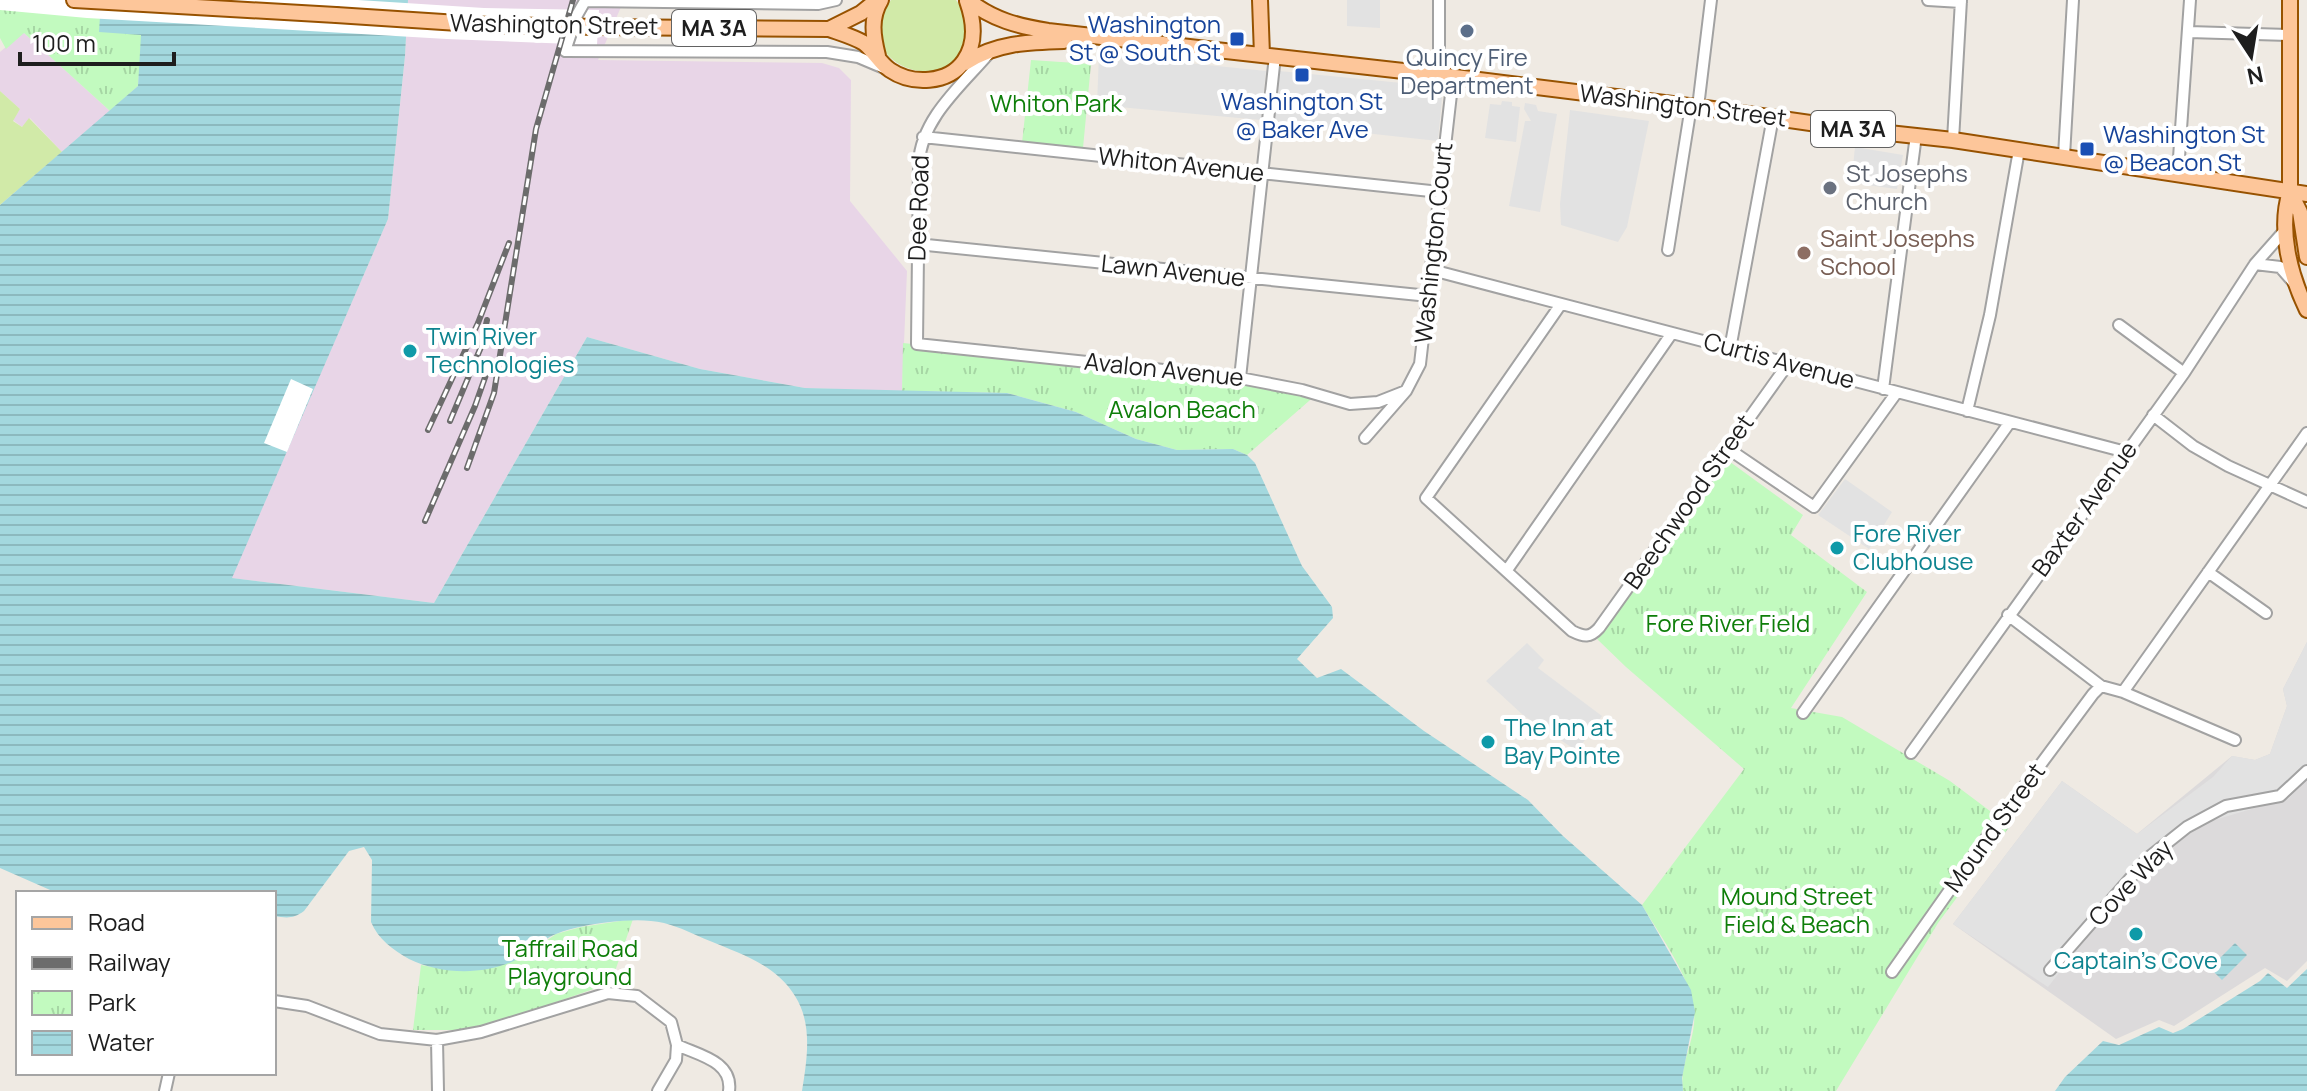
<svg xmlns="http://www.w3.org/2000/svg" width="2307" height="1091" font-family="Manrope,sans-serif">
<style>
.residential{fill:#dcdadb}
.industrial{fill:#e8d5e7}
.grass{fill:#d1eaa8}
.park{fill:url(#park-tufts)}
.parking{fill:#e2e2e2}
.water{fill:url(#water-rules)}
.pier{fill:#fff}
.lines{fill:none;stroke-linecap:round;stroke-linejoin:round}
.minor-casing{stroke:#a2a2a2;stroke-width:14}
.major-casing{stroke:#975200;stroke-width:18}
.minor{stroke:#fff;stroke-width:10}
.major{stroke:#fdc69a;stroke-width:14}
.rail-casing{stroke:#6c6c6c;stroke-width:6}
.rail{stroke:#fff;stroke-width:3;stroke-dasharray:9;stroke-linecap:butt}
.major-bridge-casing{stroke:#975200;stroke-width:18;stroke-linecap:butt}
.major-bridge{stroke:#fdc69a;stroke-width:14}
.service-dot{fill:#5c6f8a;stroke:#fff;stroke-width:3}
.transit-dot{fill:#1a4fb4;stroke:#fff;stroke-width:3}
.worship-dot{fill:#6b7280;stroke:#fff;stroke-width:3}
.education-dot{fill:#8d6e63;stroke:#fff;stroke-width:3}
.culture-dot{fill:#0f9aa8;stroke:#fff;stroke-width:3}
.labels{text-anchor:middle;stroke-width:8;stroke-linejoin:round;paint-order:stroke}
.shield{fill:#fff;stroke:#626262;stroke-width:2}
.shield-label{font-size:22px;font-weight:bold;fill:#1e1e1e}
.street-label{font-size:24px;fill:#1e1e1e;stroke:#fff}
.transit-label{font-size:24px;fill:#164399;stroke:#fff;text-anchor:end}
.service-label{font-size:24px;fill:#4e5e75;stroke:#fff}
.park-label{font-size:24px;fill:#0e7e09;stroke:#fff}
.worship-label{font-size:24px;fill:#5b616d;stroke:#fff;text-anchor:start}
.education-label{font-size:24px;fill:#785e54;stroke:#fff;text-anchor:start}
.culture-label{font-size:24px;fill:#0d838f;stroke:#fff;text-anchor:start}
</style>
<defs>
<pattern id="park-tufts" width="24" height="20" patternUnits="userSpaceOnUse" patternTransform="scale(2)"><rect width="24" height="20" fill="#c2fabf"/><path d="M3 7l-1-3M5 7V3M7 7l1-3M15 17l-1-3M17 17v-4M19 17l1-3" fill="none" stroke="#a6d6a4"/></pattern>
<pattern id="water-rules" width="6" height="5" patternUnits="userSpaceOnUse" patternTransform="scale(2)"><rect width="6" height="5" fill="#a3d8de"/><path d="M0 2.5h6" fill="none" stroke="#8cb9be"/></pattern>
</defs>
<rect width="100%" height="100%" fill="#efeae3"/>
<!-- residential -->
<path class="residential" d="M2307 642V961L2287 981 2265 968 2174 1026 2159 1020 2116 1039 1953 924 2062 781 2137 834 2232 756 2255 760 2270 754 2287 706 2283 689Z"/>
<!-- industrial -->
<path class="industrial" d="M408 0H624L598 60 822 63 839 68 851 80 850 201 907 271 902 391 805 388 700 369 587 337 434 603 231 578 388 219 405 56Z
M23 32 110 111 62 152 30 118 22 127 13 120 20 109 0 91V52Z"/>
<!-- grass -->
<path class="grass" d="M891 0H956C966 13 969 26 965 41 950 105 840 58 891 0Z
M0 91 20 109 13 121 22 127 29 118 62 152 0 205Z"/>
<!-- park -->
<path class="park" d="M0 0H101L142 35 138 86 110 111 24 33 6 49 0 38Z
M1031 60 1091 64 1083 148 1022 143Z
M903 343 1240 378 1317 394 1247 455 1233 449 1177 450 1136 439 1076 412 1007 393 902 391Z
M1726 459 1803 515 1791 535 1867 592 1791 708 1842 717 1950 781 2010 826 1938 923 1836 1091H1683C1679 1069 1692 1046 1694 1024 1698 985 1661 938 1642 905L1744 769 1626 667 1597 639Z
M633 919 611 983 490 1025 461 1030H413L421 965 449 970 525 956 556 934 581 927Z"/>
<!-- parking -->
<path class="parking" d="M1347 0H1380V28L1347 26Z
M1099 54 1266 71 1261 120 1097 105Z
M1279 71 1443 87 1438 141 1273 123Z
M1502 101 1512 102V106L1520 107 1516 142 1485 138 1490 104 1501 105Z
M1525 103 1536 105 1538 111 1557 114 1540 212 1509 206 1525 121H1531L1524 109Z
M1570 110 1649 121 1627 227 1618 242 1561 225 1560 204Z
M1855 147 1903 155 1897 189 1859 184 1860 177 1852 176Z
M1845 479 1892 512 1869 549 1818 515Z
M2307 642V779L2289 798 2211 821 2148 858 2048 987 1953 924 2062 781 2137 834 2213 777 2232 756 2255 760 2270 754 2287 706 2283 689Z
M1527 643 1544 660 1538 668 1602 716 1577 751 1523 715 1486 681Z"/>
<!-- water -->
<path class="water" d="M101 0H408L405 56 388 219 232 578 434 603 587 337 700 369 805 388 1007 393 1076 412 1136 439 1177 450 1233 449 1247 455 1255 463 1302 566 1332 607 1333 618 1297 659 1317 678 1341 669 1424 731 1528 800 1563 836 1642 905 1691 990 1695 1012 1682 1078 1683 1091H802C807 1060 813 1024 795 996 776 965 741 954 710 941 695 935 680 927 664 923 647 919 628 920 610 922 593 924 573 927 556 934 545 938 536 948 526 954 494 976 443 976 409 959 393 950 378 939 371 922L372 860 364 847 349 851 304 911C293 919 287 918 274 916V893H57L0 868V205L138 86 141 35 99 32Z
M2235 943 2247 955 2222 980 2210 968Z
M2307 969V1091H2055L2065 1077 2103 1041 2119 1045 2159 1027 2173 1033 2183 1029 2260 981 2268 973 2287 988Z"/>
<!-- pier -->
<path class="pier" d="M0 0H358L484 8 599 10 597 45 447 39 87 18 0 10Z
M291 379 313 389 287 452 264 443Z"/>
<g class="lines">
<defs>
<path id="minor" d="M836 0 818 4 585 1 577 15 565 51 827 52 858 57 884 68
M1928 0 1961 2
M2189 32 2290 35
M991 51C963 84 921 118 919 163L917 344 1240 378 1302 390 1350 404 1378 402 1406 391
M1439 75V0
M1698 107 1711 0
M923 137 1440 192
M1953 140 1961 0
M2064 156 2073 0
M2178 172 2190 0
M917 244 1429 296
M1668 250 1691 106
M2255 264 2280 267 2293 282
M1432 270 2126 452
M1561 304 1426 498 1572 631C1584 637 1590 638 1599 628L1788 364
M2119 325 2184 373
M1730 349 1773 117
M1240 378 1275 56
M1883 389 1916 135
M1967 411 1990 315 2019 150
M2153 415 2193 446 2228 466 2307 502
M1365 438 1406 391 1420 364 1453 77
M1727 448 1814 507 1897 392
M1507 570 1672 333
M2208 572 2266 613
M2008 615 2101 686 2123 692 2235 740
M2123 692 2307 433
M1803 713 2010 422
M1911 753 2184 373 2255 264 2286 229
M2050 970 2148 858 2187 827 2226 806 2280 796 2307 771
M1892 972 1992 830 2093 694 2101 686
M274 1001 307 1006 380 1034 437 1040 481 1032 608 993 637 996 671 1022 677 1045 676 1060 658 1091
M437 1040 438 1091
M677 1045C698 1055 733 1061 729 1091
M165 1091 169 1073"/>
<path id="major" d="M74 0 336 15
M968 0C993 20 1018 26 1048 31L1439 75 1713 109 1852 129 1953 140 2307 194
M1260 0 1262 55
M2290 0V192C2278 229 2290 275 2307 310
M598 27 829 29C840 33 854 37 864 43 874 51 880 63 890 70 912 85 948 84 964 61 977 42 974 21 967 1
M829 29 861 13 877 0
M878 56C873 36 870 18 881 0
M965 63C995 43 1028 42 1064 41
M2290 192 2300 212 2307 257"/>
</defs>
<!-- minor casing -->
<use href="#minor" class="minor-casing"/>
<!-- major casing -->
<use href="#major" class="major-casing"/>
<!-- minor -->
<use href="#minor" class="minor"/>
<!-- major -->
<use href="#major" class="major"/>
<defs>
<path id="rail" d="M450 421 481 347 487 320
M428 430 478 323 509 243
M467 468 494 393 536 129 573 0
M425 521 475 406 488 369"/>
</defs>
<!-- rail casing -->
<use href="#rail" class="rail-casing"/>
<!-- rail -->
<use href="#rail" class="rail"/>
<defs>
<path id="major-bridge" d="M336 15 489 25 598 27"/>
</defs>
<!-- major-bridge casing -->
<use href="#major-bridge" class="major-bridge-casing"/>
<!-- major-bridge -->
<use href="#major-bridge" class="major-bridge"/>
</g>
<!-- markers -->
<circle class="service-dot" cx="1467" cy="31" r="8"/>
<g class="transit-dot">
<rect x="1229" y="31" width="16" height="16" rx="4"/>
<rect x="1294" y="67" width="16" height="16" rx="4"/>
<rect x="2079" y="141" width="16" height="16" rx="4"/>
</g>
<circle class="worship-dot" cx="1830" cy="188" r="8"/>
<circle class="education-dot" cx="1804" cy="253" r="8"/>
<g class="culture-dot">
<circle cx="410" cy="351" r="8"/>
<circle cx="1837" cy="548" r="8"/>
<circle cx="1488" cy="742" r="8"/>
<circle cx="2136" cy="934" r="8"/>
</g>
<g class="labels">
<!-- shield labels -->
<g class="shield">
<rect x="672" y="10" width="84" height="36" rx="6"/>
<rect x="1811" y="111" width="84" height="36" rx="6"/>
</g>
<g class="shield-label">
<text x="714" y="36">MA 3A</text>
<text x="1853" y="137">MA 3A</text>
</g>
<!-- street labels -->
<g class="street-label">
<text transform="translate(554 25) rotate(1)" y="8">Washington Street</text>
<text transform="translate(1683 106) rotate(7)" y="8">Washington Street</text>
<text transform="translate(1181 165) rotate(6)" y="8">Whiton Avenue</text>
<text transform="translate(919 208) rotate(-88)" y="8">Dee Road</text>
<text transform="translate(1434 243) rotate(-84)" y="8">Washington Court</text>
<text transform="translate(1173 271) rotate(6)" y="8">Lawn Avenue</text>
<text transform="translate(1779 361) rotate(15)" y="8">Curtis Avenue</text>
<text transform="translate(1164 370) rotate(6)" y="8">Avalon Avenue</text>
<text transform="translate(1689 502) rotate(-55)" y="8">Beechwood Street</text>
<text transform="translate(2085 509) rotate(-54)" y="8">Baxter Avenue</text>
<text transform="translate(1995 828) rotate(-54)" y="8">Mound Street</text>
<text transform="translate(2131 883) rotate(-46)" y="8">Cove Way</text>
</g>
<!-- transit labels -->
<g class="transit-label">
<text x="1221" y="33">Washington<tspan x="1221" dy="28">St @ South St</tspan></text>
<text x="1302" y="110" text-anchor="middle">Washington St<tspan x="1302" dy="28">@ Baker Ave</tspan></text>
<text x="2103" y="143" text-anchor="start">Washington St<tspan x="2103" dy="28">@ Beacon St</tspan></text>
</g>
<!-- service labels -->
<g class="service-label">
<text x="1467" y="66">Quincy Fire<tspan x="1467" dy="28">Department</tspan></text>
</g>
<!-- park labels -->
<g class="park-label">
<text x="1056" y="112">Whiton Park</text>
<text x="1182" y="418">Avalon Beach</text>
<text x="1728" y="632">Fore River Field</text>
<text x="1797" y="905">Mound Street<tspan x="1797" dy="28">Field &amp; Beach</tspan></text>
<text x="570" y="957">Taffrail Road<tspan x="570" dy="28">Playground</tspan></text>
</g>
<!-- worship labels -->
<g class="worship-label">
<text x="1846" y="182">St Josephs<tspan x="1846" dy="28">Church</tspan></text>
</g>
<!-- education labels -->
<g class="education-label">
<text x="1820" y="247">Saint Josephs<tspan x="1820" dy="28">School</tspan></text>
</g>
<!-- culture labels -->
<g class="culture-label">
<text x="426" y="345">Twin River<tspan x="426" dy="28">Technologies</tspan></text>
<text x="1853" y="542">Fore River<tspan x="1853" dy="28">Clubhouse</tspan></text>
<text x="1504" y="736">The Inn at<tspan x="1504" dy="28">Bay Pointe</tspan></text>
<text x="2136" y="969" text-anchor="middle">Captain's Cove</text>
</g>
</g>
<!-- legend -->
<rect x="16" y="891" width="260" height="184" fill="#ffffff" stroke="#a5a5a5" stroke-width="2"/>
<rect x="32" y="917" width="40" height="12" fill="#fdc69a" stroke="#a5a5a5" stroke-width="2"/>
<text x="88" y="931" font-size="24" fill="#1e1e1e">Road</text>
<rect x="32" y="957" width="40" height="12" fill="#6c6c6c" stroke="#a5a5a5" stroke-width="2"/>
<text x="88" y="971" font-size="24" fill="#1e1e1e">Railway</text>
<rect x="32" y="991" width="40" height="24" fill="url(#park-tufts)" stroke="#a5a5a5" stroke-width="2"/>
<text x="88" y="1011" font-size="24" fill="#1e1e1e">Park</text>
<rect x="32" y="1031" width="40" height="24" fill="url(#water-rules)" stroke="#a5a5a5" stroke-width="2"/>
<text x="88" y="1051" font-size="24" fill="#1e1e1e">Water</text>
<!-- north arrow -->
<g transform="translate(2251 56) rotate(168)" stroke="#ffffff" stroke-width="6" paint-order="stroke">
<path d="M0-6L14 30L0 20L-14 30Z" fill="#1e1e1e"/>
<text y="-12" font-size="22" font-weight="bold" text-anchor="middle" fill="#1e1e1e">N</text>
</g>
<!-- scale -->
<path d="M20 52v12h154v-12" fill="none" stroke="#1e1e1e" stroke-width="4"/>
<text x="32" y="52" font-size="24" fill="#1e1e1e" stroke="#ffffff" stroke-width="6" paint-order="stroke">100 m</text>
</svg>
